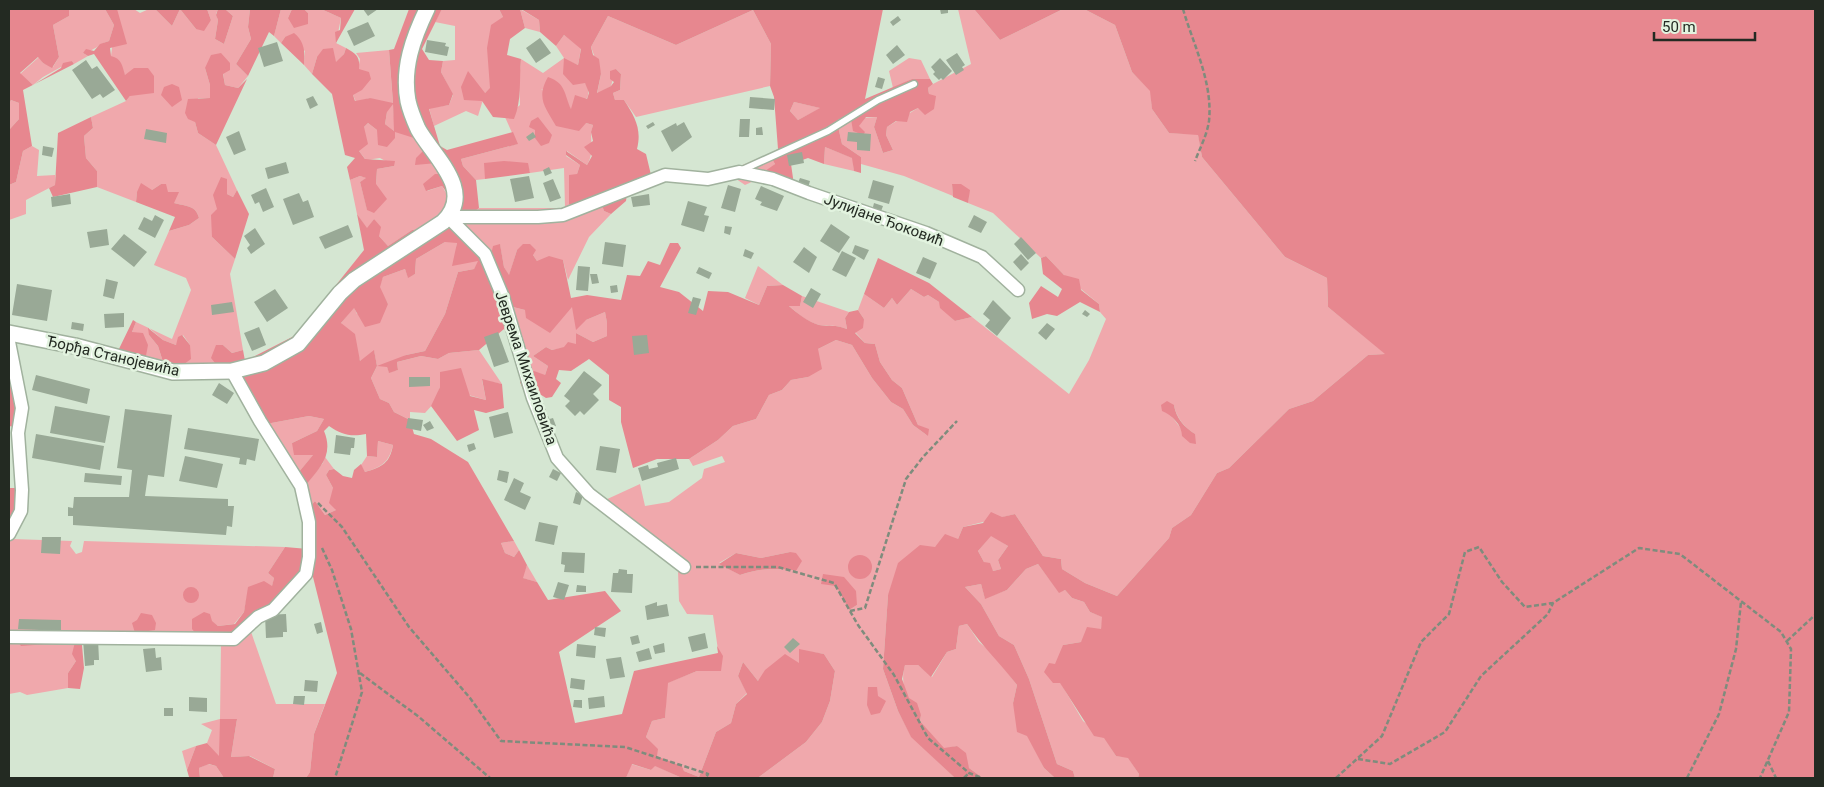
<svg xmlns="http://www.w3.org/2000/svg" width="1824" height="787" font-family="Roboto,sans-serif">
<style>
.green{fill:#f0a8ac;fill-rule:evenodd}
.forest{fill:#e7878f;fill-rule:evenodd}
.building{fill:#99a996}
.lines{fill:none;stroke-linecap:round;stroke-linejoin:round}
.service-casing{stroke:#a1b29e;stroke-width:9}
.minor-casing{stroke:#a1b29e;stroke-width:15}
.tertiary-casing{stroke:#a1b29e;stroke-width:18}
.path{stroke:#7f8c7d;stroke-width:2.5;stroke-dasharray:5 2.5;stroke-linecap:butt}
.service{stroke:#fff;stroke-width:6}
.minor{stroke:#fff;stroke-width:12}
.tertiary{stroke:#fff;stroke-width:15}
.labels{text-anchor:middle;stroke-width:5;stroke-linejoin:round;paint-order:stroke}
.street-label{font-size:15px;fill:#232a22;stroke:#e2f3df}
</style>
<rect width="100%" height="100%" fill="#d5e6d2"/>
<!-- green -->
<path class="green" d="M69 9H105L114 25 109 41C99 44 94 51 83 53L88 56 74 64 72 61 43 77 33 85 20 74 39 57 43 63 53 67 59 57 53 25 69 16Z
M117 9H134L140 13 149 9H155L172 26 180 9 196 29 211 20 207 9H218L216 14 218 20 215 39 224 44 233 16 225 9H250L248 27 251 39 236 64 248 76 238 88 225 85 223 73 205 68 210 85V98H198L195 122 198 133 216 145 237 190 233 197 227 194V179L217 209 212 237 235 259 230 274 243 350 232 353 223 345 219 368 180 367 190 345 183 335 176 345 163 340 149 328V335L158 346 164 365 145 361 132 332 136 322 172 339 191 290 186 278 154 265 169 231 189 225 199 218C196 205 185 206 174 203L161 184 152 190 137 192 136 202 97 187V171L86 158 84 136 93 128 91 117 126 101 130 96 125 75 111 56Z
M281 9H292L288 18 308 13 304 9H321L341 18 336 43 346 48 344 54 336 63 317 57 312 74 304 65 305 51 285 37 281 43 274 36Z
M442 9H499L503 17 490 72 491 88 485 93 478 116 466 111 434 126 429 108 449 105 453 95 441 72 443 61 455 60V26L435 22Z
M520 9 539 20 540 32 525 28Z
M958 9H974L1000 40 1063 9H1084L1115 25 1132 72 1151 91 1152 109 1169 133 1198 134 1202 157 1285 257 1327 278 1328 307 1386 354 1368 355 1313 401 1289 409 1229 468 1217 473 1191 515 1172 528 1169 538 1117 596 1085 583 1062 569 1061 559 1043 556 1015 514 963 527 958 539 935 547 888 595 883 669 898 711 911 736 955 778H746L759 777 806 742 822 722 830 701 835 671 824 654 799 650 800 663 758 681 743 662 738 676 747 693 736 704 731 723 716 732 699 777 684 771 682 766 657 756V749L646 737 652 721 665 718 667 683 697 671H721L713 615 687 614 679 601 678 571 603 501 640 484 645 506 669 502 702 478 704 469 725 462 722 456 693 466 689 459 718 440 733 426 756 419 769 395 782 390 791 380 808 377 818 349 836 340 852 345 872 378 891 402 903 409 913 425 928 436 918 425 902 388 892 380 880 362 875 344 865 343 855 332 864 319 858 310 864 294 884 308 892 298 897 305 911 289 924 297 928 295 939 302 955 321 972 317 1069 394 1089 360 1106 319 1100 312 1099 304 1064 275 1046 256 1041 258 993 213 968 203 969 190 952 184 953 196 904 176 861 164V157L842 144 837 122 839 119H851L859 126 861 118 877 117 874 127 883 153 893 150 886 135 887 127 918 108 929 94 928 88 933 84 971 64ZM1174 405C1176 417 1184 427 1195 434L1182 430 1170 414ZM790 552 796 571C776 568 760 568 740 575L719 563 736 553 761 558ZM836 586 857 605 849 610Z
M753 10 771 44 770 86 636 117 624 100H615L613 93 620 90 621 74 616 69 611 86 597 94 601 74 591 47 608 16 676 45Z
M564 35 581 48 578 65 564 59C572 67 594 85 587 98 584 103 576 107 571 110L566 99 541 89 586 123 593 125C588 139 596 149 587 165L567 151 566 156 580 165 577 174 600 199 604 211 611 214 589 237 568 280 563 260 537 261 533 255 517 250 509 276 504 267 500 245 491 255 459 230 470 215 479 208H565L564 168 530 173 527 163H485V179L476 180 463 166 461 159 517 144 505 117 520 105 519 82 521 59 543 73 564 58 556 46Z
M389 50 395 131 428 135 456 184 444 215 425 228 412 230 388 246 379 236 374 219 367 229 357 214 350 180 360 176 367 178 360 182 367 209 376 184 377 169 394 166 380 158 366 160 359 151 364 127 368 123 377 130 395 132 385 124 387 112 370 98 356 102 353 95 360 59 356 53ZM442 174 446 193 442 186 427 191Z
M909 58 921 60 930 79H912L893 88 889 71Z
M11 100 19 103V119L9 130V137V104Z
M794 102 821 108 798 120 790 111Z
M32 146 39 150 37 176 55 175V185L26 200V214L9 220V185L16 182 23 151Z
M825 147 853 158 854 171 824 164Z
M769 154 775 164 756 180 745 185 726 172Z
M445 242H457L456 253 479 261 474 269 458 272 445 314 425 351 406 355 387 367 389 372 398 370 397 362 421 356 438 359 449 353 479 350 502 384 482 380 486 400 440 387 435 402 425 413 410 412V420L394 412 389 403 380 399 371 378 377 366 374 351 361 362 341 323 354 307 357 314 388 304 379 287 383 277 405 269 408 277 415 274 416 259Z
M758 266 783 285 767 286 759 305 745 298Z
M802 296 849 312 845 318 847 329C834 324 830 327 819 325 807 322 797 313 788 305L800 306Z
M573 306 586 320 605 312 607 323V336L593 342 576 333 577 345 552 350 546 347 533 356 548 366 545 375 529 376 524 360 504 329 513 307 525 310Z
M309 416 324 419 317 431 292 443 314 454 298 473 266 424Z
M378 441 393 445C389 463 381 467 365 472L361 465 367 456 377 457Z
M325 457 334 469 329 470 326 475 333 488 336 510 325 515 315 501 310 507 305 486 323 463Z
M9 534 12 539 72 541 70 546 76 554 82 552 84 541 285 547 268 573 274 578 272 587H249L244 612 234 624 218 626 211 621 197 635 9 634Z
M991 535 1008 546 998 560 1001 569 993 571 984 562 978 551Z
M514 541 519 550 514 557 505 553 501 543Z
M1038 564 1059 592 1065 590 1072 598 1084 602 1090 612 1103 617 1101 630 1081 642 1063 645 1060 682 1083 721 1104 737 1116 756 1128 757 1139 774 1138 778H1075L1073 771 1057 764 1029 679 1014 645 999 636 981 604 965 587 981 584 985 598 1007 590 1026 569Z
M527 565 537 582 522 578Z
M248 623 276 704H325L314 734 310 772 306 778H273L275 769 250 756 231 757 237 719 219 757 207 743 212 730 201 724 220 719 221 643Z
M967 624 979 642 993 654 1017 685 1013 703 1044 768 1055 778H983L969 768 957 746 944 749 920 721 921 715C908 698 899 687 905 665H918L932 677 947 652 956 649 959 626Z
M18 642H76V661L68 673V688L27 695 20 692 9 694V644Z
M196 746 187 770 182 751Z
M208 764 216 766 224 778H200L199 768Z
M631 764 651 770 654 765 682 778H626Z"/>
<!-- forest -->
<path class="forest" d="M9 9H69V16L53 25 59 57 52 68 43 63 38 57 20 73 33 85 61 68 63 63 72 61 74 64 23 90 32 146 23 151 16 182 9 185V130L19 119V103L11 100 9 104Z
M105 9H117L127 44 110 48 111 56C122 59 122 65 125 75L134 68H148L154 76V93L130 96 126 101 94 54 88 56 83 53 86 49 94 51 100 44 109 41 114 25Z
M155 9H180L172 26Z
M180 9H207L211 20 204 31 196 29Z
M218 9H225L233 16 224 44 215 39 218 20 216 15Z
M250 9H281L274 36 269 32 248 76 236 64 251 39 248 27Z
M292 9H304L308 13V24L294 28 288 18Z
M321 9H355L336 43 335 32 340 30 341 18Z
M409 9H442L422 49 429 60 443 61 441 72 453 94 449 105 429 109 440 146 447 150 513 132 518 144 461 159 463 166 476 180 479 208 470 215 460 210 456 184 428 136 414 138 395 132V138L387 147 378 145 377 130 368 123 364 127 368 144 359 151 365 159 395 161 394 166 377 169 376 184 387 199 374 213 367 210 360 182 366 178 360 176 350 180 347 167 355 158 345 155 332 94 312 74 317 57 323 49 333 48 336 62 344 54 346 48C357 54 360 57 359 69L369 72 371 79 362 90 353 95 355 101 370 98 393 103 389 50 394 49ZM393 104 394 131 385 124 387 112Z
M499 9H520L525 28 510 39 507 55 521 59C519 80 522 100 514 119L493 117 482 101 464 100 461 87 468 71 485 93 490 88 487 48 491 25 503 17Z
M521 9H883L865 99 912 79H930L933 84 928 88 929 94 936 96 934 109 925 115 918 108 910 112 907 122 896 121 887 127 886 135 893 150 883 153 874 127 877 117H866L859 126 865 132 863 135 853 131 851 119H839L837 122 842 144 861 157V173L854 171 852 158 825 147 824 164 808 158 791 164 794 185 761 174 775 164 769 154 778 149 774 97 770 86 771 44 753 10 676 45 608 16 591 47 593 55 599 59 601 74 597 93 611 86 614 82 610 79V71L616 69 621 74 620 90 613 93 615 100H624C635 117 642 129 637 149L646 154 651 175 627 194 626 201 611 214 604 211 600 199 579 206 569 204V175L577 174 580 165 566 155V151L587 165 592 156 584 147 593 141 591 132 593 125 586 123 579 131 556 126C545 107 536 98 548 77 566 83 564 94 571 109L575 95 587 99 589 93 585 83 573 85 563 74 564 58 578 65 581 49 564 35 556 46 540 32 539 20ZM794 102 820 108 798 120 790 111Z
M974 9H1063L1000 40Z
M1084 9H1815V778H1138L1139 774 1128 758 1116 756 1104 738 1094 736 1060 683H1053L1044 672 1049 663 1055 664 1063 645 1081 642 1087 627 1101 629 1102 617 1090 612 1084 602 1072 598 1065 590 1059 593 1038 564 1026 569 1007 590 985 599 981 584 965 587 981 604 999 636 1014 645 1029 679 1057 764 1073 771 1075 778H1055L1044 768 1027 736 1017 732 1013 703 1017 685C1000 663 982 646 967 624L959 626 956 649 947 652 931 677 918 665H905L902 679 909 698 917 703 921 715 920 721 944 748 957 746 966 753 969 768 983 778H955L911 737 898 711 883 669 888 595 898 563 920 545 935 547 945 534 958 539 963 527 983 523 991 512 1002 517 1015 514 1043 556 1061 559 1062 569 1085 583 1117 596 1169 538 1172 528 1191 515 1217 473 1229 468 1289 409 1313 401 1368 355 1385 354 1328 307 1327 278 1285 257 1202 157 1198 135 1169 133 1152 109 1150 91 1132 72 1115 25ZM991 536 1008 546 998 560 1001 569 993 571 990 563 984 562 978 551Z
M294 33C305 42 305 52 304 65L281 43 285 37Z
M221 53 230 63V70L223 74 225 85 238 88 247 79 216 145 198 133 195 122 188 119 185 113 188 99 210 98V85L205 68 211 55Z
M172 84 179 87 182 100 172 107 161 95 164 87Z
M91 117 93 128 84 136 86 158 97 171V187L53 197 49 188 55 185 58 133Z
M538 117 552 135 549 143 541 146 535 138V130L529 127 531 121Z
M425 149 437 163 415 165 416 158Z
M504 161 528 163 530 173 485 179 484 163Z
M435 174H442L450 197 442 186 426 191 423 184Z
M221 177 227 179V194L233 197 237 190 249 214 235 259 212 237 211 215 217 209 213 195Z
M141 183 152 190 161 184H166L168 192H179L174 203C185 206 196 205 199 218L189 225 169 231 175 217 136 202 137 192Z
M952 184H961L970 190 968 203 953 197Z
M357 214 367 228 374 219 381 227 379 236 388 246 412 230 425 228 435 221 442 232 451 227 491 255 493 246 500 244 504 267 509 275 517 250 523 244H530L536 250 533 255 537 261 549 256 563 260 571 298 587 295 621 300 627 275 640 276 648 261 660 265 670 243H678L681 248 660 287 679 292 703 311 708 291 728 292 759 305 767 286 783 285 802 296 800 306H789C797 313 808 322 819 325 830 327 834 324 847 329L845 318 849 312 858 310 864 319 863 328 855 333 865 343 875 344 880 362 892 380 902 388 918 425 929 429 928 436 913 425 903 409 891 402 872 378 852 345 836 340 818 349 822 369 808 377 791 380 782 390 769 395 756 419 733 426 718 440 689 459H657L633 468 621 422V407L609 400V375L589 359 571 371 559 370 556 379 561 383 552 397 546 398 538 393 527 399 520 382 534 371 545 375 548 366 533 356 546 347 552 350 564 347 568 342 576 344V333L593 342 607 336V323L605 312 586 320 576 330 572 307 550 333 526 318 525 310 513 307 504 329 479 350 449 353 438 359 421 356 397 362 398 370 389 373 387 367 377 366 371 378 380 399 389 403 394 412 410 420 414 434 431 439 468 462 514 541 501 543 505 553 514 557 519 550 527 565 523 578 537 582 548 600 605 591 621 611 559 652 575 723 622 714 634 671 718 653 717 646 723 656 721 671H697L668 683 665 718 652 721 646 737 658 749 657 756 682 766 684 771 699 777 716 732 731 723 736 704 747 694 738 676 743 662 758 681 765 670 785 654 799 663V649L824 654 835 671 830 701 822 722 806 742 759 777 682 778 655 766 651 770 632 764 626 778H306L310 772 314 734 337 673 312 573 232 635H197L192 629V619L204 612 210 614 212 621 218 626 235 624 244 612 248 587 264 581 272 586 274 578 268 573 285 547 308 549 310 507 315 501 325 515 336 510 329 503 333 488 326 475 329 470 334 469 343 476 352 478 354 470 361 464 365 472C382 467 390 463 393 445L378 441 377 457 367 456 366 434C351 437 342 435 329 426L324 431C334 455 320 468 305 486L298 473 313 455H294L292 443 317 431 324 419 309 416 266 424 241 379 219 368 211 358 216 345H223L232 353 243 350 245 361 296 335 364 250ZM445 242 457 243 452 266 478 261 474 269 458 272 445 314 425 351 406 355 377 366 374 350 360 361 355 334 341 323 354 308 365 327 380 323 388 304 380 287 383 277 405 269 408 278 415 274 416 259Z
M1046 256 1064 275 1079 279 1081 290 1099 304 1100 312 1080 302 1057 316 1047 314 1032 319 1029 303 1041 286 1058 297 1062 289 1043 274 1041 258Z
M878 258 929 283 972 317 955 321 940 308 939 302 928 295 924 297 911 289 897 305 892 298 884 308 864 294Z
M133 320 136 322 132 332 143 333 148 345 145 361 117 353Z
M148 328 163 340 176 345 178 337 182 335 190 345 191 359 180 367 164 365 158 346 149 335Z
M9 365 18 406 15 427 9 426Z
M461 368 470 396 486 400 482 379 502 384 504 408 486 413 474 410 479 430 457 441 431 406 440 387V372Z
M1167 401 1174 405C1176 418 1184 427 1195 434L1196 444 1190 443 1182 436C1182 425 1172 415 1162 411L1161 405Z
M9 488H17L16 508 9 525Z
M790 552 796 553 802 561 796 571C776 568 760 568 740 575L719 564 736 553 761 558Z
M848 567a12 12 0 1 1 24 0a12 12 0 1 1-24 0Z
M823 574 844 577 856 591 857 605 849 610 836 586 821 584Z
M183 595a8 8 0 1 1 16 0a8 8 0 1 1-16 0Z
M141 613 152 615 156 623 155 630 135 633 132 623 137 620Z
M9 634H81L84 668 80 689 68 688V673L76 661 72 654 75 642 21 646 18 642 9 644Z
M868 687H877L878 696 886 701 880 713 871 715 867 705Z
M220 719H237L231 757 249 756 275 769 273 778H224L216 766 209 764 199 768 200 778H187L189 777 187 770 196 746 207 743 219 756Z"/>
<!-- building -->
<path class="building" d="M363 9H378L368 16Z
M940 9H948V13L941 14Z
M898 16 901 20 893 26 890 22Z
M368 22 375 36 354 46 347 31Z
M540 38 551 53 536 63 526 48Z
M427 40 446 43 445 46 449 47 447 56 425 52Z
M277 42 283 61 264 67 258 48Z
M897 45 905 55 893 64 886 55Z
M957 53 965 65 962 67 964 70 956 75 946 60Z
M940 58 952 71 943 80 941 78 939 80 933 74 935 72 931 67Z
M86 60 92 69 97 66 115 90 103 98 100 94 92 99 72 70Z
M878 77 885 79 882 89 875 87Z
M313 96 318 105 310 109 306 99Z
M750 97 775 99 774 110 749 108Z
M740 119H750L749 137H739Z
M653 122 655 125 648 129 646 126Z
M684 122 692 137 672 152 661 131 676 123 677 126Z
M762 127 763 135H756V128Z
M146 129 167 133 166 143 144 139Z
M239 131 246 150 234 155 226 137Z
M533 132 536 137 529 141 526 137Z
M848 132 871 134 870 151 857 150V142L847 141Z
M43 146 54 148 52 157 42 155Z
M802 152 804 163 789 166 787 155Z
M286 162 289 173 268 179 265 168Z
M549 167 552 173 545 176 543 170Z
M529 176 534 198 515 202 510 179Z
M800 178 810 181 808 188 797 185Z
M553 179 561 198 550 202 543 183Z
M873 180 894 186 889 204 868 198Z
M728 185 741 189 735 212 721 208Z
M761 186 784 196 777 211 760 205 762 202 755 199Z
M266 188 274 207 263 212 259 202 255 204 251 195Z
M299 193 303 202 308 200 314 217 293 225 283 199Z
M70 194 71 204 52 207 51 197Z
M649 194 650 205 633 207 631 197Z
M688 201 707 207 704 215 709 216 704 232 681 225Z
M874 203 883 206 880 214 872 211Z
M155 215 164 220 155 238 138 229 144 217 152 221Z
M974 215 987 222 981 233 968 227Z
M831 224 850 237 839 253 820 241Z
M348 225 353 237 325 249 319 237Z
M725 226 732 227 730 235 724 233Z
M255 228 265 244 251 254 247 248 250 245 244 236Z
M107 229 109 245 90 248 87 232Z
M124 234 147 252 134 267 111 249Z
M1021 237 1036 253 1028 260 1014 244Z
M605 242 626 245 623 267 602 264Z
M855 245 869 250 864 260 852 253Z
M804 247 817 257 809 273 793 262Z
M745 249 754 253 751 259 743 256Z
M842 251 856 258 846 277 832 270Z
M1021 254 1029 263 1021 271 1013 262Z
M923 257 937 263 930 279 916 273Z
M578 266 590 267 588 291 576 290Z
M699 267 712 273 709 279 696 273Z
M590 274H597L599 283 592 284Z
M106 279 118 282 114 299 103 296Z
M17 284 52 290 47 321 12 315Z
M617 285 618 292 611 293 610 286Z
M811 288 821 294 813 308 803 302Z
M275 289 288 308 267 322 254 302Z
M693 297 701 299 696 315 688 313Z
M993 300 1011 318 997 336 985 326 990 320 983 314Z
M232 302 234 312 212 315 211 305Z
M1085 310 1090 314 1087 317 1082 314Z
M124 313V327L105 328 104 314Z
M72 322 84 324 83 331 71 329Z
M1047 323 1055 329 1046 340 1038 333Z
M259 327 266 345 252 351 244 333Z
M498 332 509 362 494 367 484 337Z
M647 335 649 353 634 355 632 336Z
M584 371 602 385 593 394 599 400 584 415 580 411 575 416 565 406 570 401 564 396Z
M36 375 90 389 87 404 32 390Z
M409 377H430V386L409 387Z
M219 383 234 393 227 404 212 395Z
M55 406 110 416 105 443 50 433Z
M125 409 172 415 164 477 148 475 145 496 228 499V506H234L232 527 227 526 226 535 73 525V516H68V507L73 508 74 497H129L132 470 117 468Z
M508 412 513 433 494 438 489 417Z
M408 418 423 420 421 431 406 428Z
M553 418 556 426 549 428 546 420Z
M430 421 434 428 427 431 423 425Z
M188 428 259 439 255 461 247 459 246 465 239 464 240 458 184 449Z
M36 434 104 446 100 470 32 458Z
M336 435 355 438 354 448H351L350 455 334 453Z
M474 443 476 449 469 452 467 445Z
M600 446 620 449 616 473 596 470Z
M185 456 223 464 217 488 179 481Z
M676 458 679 469 642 481 638 468 648 465 649 469 658 467 657 463Z
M553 469 561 473 557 481 549 477Z
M499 470 509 472 507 483 497 480Z
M85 473 122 476 121 485 84 482Z
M514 478 524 483 520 492 531 497 525 510 504 500Z
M576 492 583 495 580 505 573 503Z
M539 522 558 526 554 545 535 541Z
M42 537H61L60 554 41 553Z
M562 552 585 553 584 573 564 572 565 565 561 564Z
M619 569 627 570V574H633L632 593 611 592 613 573H618Z
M558 582 569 585 564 600 553 597Z
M577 585 586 586V592H576Z
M657 602V606L667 604 669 616 647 620 645 606Z
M286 614 287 632H283V637L266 638 265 615Z
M19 619 61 620V631L18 629Z
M321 622 323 632 317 634 314 624Z
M595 627 606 628 605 637 594 635Z
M705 633 708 648 692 652 688 637Z
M638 635 640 643 632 645 630 637Z
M793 638 800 644 790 653 784 647Z
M98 639 99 660H94V665L85 666 83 640Z
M664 643 665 652 655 654 653 646Z
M577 644 596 646 595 658 576 656Z
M155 648 156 658 161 657 162 670 146 672 143 649Z
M649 648 652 659 639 662 636 652Z
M621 657 625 677 610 679 606 659Z
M571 678 585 680 584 690 570 688Z
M305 680 318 681 317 692 304 691Z
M294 696H305L304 705 293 704Z
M604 696 605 707 589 709 588 698Z
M189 697 207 698V712L189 711Z
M574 700H582V708L573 707Z
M164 708H173V716H164Z"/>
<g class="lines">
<defs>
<path id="service" d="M742 170 828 131 878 100 914 84"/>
<path id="minor" d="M448 217H538L563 215 665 175 708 179 739 172 773 179 809 193 926 233 982 257 1018 290
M448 217 485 254 503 297 533 398 557 458 589 494 684 567
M9 342 22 408 18 433 22 490 21 511 9 534
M9 637 234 639 258 617 273 610 306 574 309 557V522L301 486 260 421 232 371"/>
<path id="tertiary" d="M9 333 75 346 173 372 232 371 264 363 298 344 340 293 354 280 443 222C476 191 433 156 418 129 414 120 410 110 408 101 402 68 413 38 427 9"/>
</defs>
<!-- service casing -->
<use href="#service" class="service-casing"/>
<!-- minor casing -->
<use href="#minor" class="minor-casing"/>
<!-- tertiary casing -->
<use href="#tertiary" class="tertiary-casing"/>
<!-- path -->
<path class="path" d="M1183 9C1193 44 1213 82 1209 121 1207 135 1200 148 1195 161
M318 503 342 527 409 627 470 698 501 741 625 747 708 774 706 778
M322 548 332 570 351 629 362 692 335 778
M696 567H778L834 583 858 625 894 675 928 738 969 773 982 778
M850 611 865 608 906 479 923 457 957 421
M1787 641 1815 615
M360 673 419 717 490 778
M1358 759 1390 764 1445 732 1481 676 1548 614 1553 603
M1768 761 1776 778
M964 778 969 773
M1336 778 1382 736 1421 642 1449 614 1465 552 1479 547 1502 582 1525 607 1553 603 1639 548 1680 554 1781 632 1791 649 1789 712 1760 778
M1687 778 1719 714 1736 649 1741 602"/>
<!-- service -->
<use href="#service" class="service"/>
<!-- minor -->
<use href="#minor" class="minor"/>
<!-- tertiary -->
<use href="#tertiary" class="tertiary"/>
</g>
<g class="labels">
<!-- street labels -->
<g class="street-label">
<text transform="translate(884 220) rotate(20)" y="5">Јулијане Ђоковић</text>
<text transform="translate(113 356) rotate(13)" y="5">Ђорђа Станојевића</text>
<text transform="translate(526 368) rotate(71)" y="5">Јеврема Михаиловића</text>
</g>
</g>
<!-- border -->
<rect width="1824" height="787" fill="none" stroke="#232a22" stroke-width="20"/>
<!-- scale -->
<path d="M1654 32v8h101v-8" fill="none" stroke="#232a22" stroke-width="2.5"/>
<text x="1662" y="32" font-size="15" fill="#232a22" stroke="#e2f3df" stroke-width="4" paint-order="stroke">50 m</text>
</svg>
